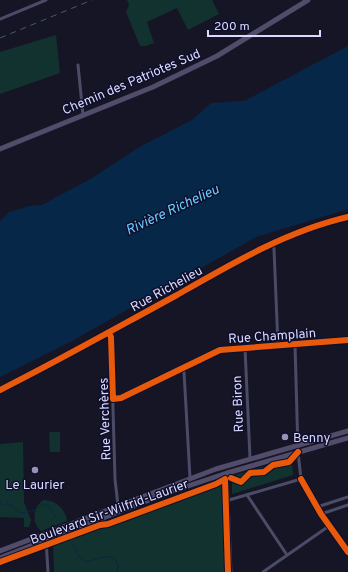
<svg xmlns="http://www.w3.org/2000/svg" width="348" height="572" font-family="Overpass,sans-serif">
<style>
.green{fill:#12322f}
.water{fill:#072749}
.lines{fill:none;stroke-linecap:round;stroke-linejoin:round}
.stream{stroke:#072749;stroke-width:1}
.minor{stroke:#4a4b66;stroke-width:3}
.secondary{stroke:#4d506b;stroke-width:4.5}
.primary{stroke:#524c6b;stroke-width:5}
.rail{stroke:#425c6c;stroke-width:1;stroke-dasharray:6 5;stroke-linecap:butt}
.cycleway-casing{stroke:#100f2b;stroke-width:8}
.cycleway{stroke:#e8590c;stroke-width:6}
.poi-dot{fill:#9595b3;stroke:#100f2b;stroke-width:1.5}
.labels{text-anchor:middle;stroke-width:3;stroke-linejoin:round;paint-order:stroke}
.street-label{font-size:13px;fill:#d9daff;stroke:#100f2b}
.poi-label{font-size:13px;fill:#d9daff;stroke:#100f2b;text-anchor:start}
.water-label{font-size:14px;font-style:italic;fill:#67ccff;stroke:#100f2b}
</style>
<rect width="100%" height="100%" fill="#161525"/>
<!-- green -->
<path class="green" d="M127 0H212L219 14 188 30 177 8 147 22 154 43 146 46H140L126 12 129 5Z
M56 35 60 73 0 94V52Z
M49 432H60V452H50Z
M23 442 24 502 31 520 29 527H24V518L0 517V444Z
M283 461V463L289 461 292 463 293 475 232 494V476Z
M224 483 227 572H54L53 544Z
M44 500C56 500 66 510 67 521L41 531C31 523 33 505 44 500Z"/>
<!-- water -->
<path class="water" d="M348 46V209L256 237 72 341 0 377V221L9 212 29 206 42 205 92 178 141 146 192 120 211 103 244 101Z"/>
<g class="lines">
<!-- stream -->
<path class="stream" d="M0 502 2 505 10 504 21 513 36 510 41 505H48L57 519
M73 544 80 558 86 562 104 557H114L118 565 117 572"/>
<!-- minor -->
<path class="minor" d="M0 19 46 0
M78 65 83 115
M273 245 274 249 278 346
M109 333 111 337 115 479 118 506
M295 344 298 452 301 479 321 514 348 552
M245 348 250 458
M182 368 184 372 190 478
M113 399 121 398 220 350 348 340
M227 473 231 572
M247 495 287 555
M229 500 301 479
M317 507 348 497
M321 514 348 505
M46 540 48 572
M263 572 329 526"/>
<!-- secondary -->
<path class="secondary" d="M0 390C60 360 118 327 177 295 231 264 287 231 348 217"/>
<!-- primary -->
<path class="primary" d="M0 149 153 87 217 56 308 0
M0 551 216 469 348 431
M0 558 167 493 227 473 348 438"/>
<!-- rail -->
<path class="rail" d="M0 38 92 0"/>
<defs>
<path id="cycleway" d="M109 333 111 337 113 399 121 398 220 350 348 340
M0 390C60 360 118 327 177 295 231 264 287 231 348 217
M231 478 241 482 250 473 264 472 273 465 289 462 298 452
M301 479 321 514 348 552
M0 562 100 525 108 524 216 484 225 479 228 572"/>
</defs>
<!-- cycleway casing -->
<use href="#cycleway" class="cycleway-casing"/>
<!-- cycleway -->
<use href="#cycleway" class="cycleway"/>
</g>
<!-- markers -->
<g class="poi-dot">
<circle cx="285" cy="437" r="4"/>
<circle cx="35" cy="470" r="4"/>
</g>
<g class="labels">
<!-- street labels -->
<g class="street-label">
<text transform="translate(131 81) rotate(-23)" y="5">Chemin des Patriotes Sud</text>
<text transform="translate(166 288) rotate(-29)" y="5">Rue Richelieu</text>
<text transform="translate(272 335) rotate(-4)" y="5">Rue Champlain</text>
<text transform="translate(237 404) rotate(-92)" y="5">Rue Biron</text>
<text transform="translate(104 419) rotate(-92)" y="5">Rue Verchères</text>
<text transform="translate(109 511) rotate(-20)" y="5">Boulevard Sir-Wilfrid-Laurier</text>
</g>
<!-- poi labels -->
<g class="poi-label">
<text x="293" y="442">Benny</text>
<text x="35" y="489" text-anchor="middle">Le Laurier</text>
</g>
<!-- water labels -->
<g class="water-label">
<text transform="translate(172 209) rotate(-25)" y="5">Rivière Richelieu</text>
</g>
</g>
<!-- scale -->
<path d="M208 30v6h112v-6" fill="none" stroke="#d9daff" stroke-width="2"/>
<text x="214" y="30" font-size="12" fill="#d9daff" stroke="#100f2b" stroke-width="3" paint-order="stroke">200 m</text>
</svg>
